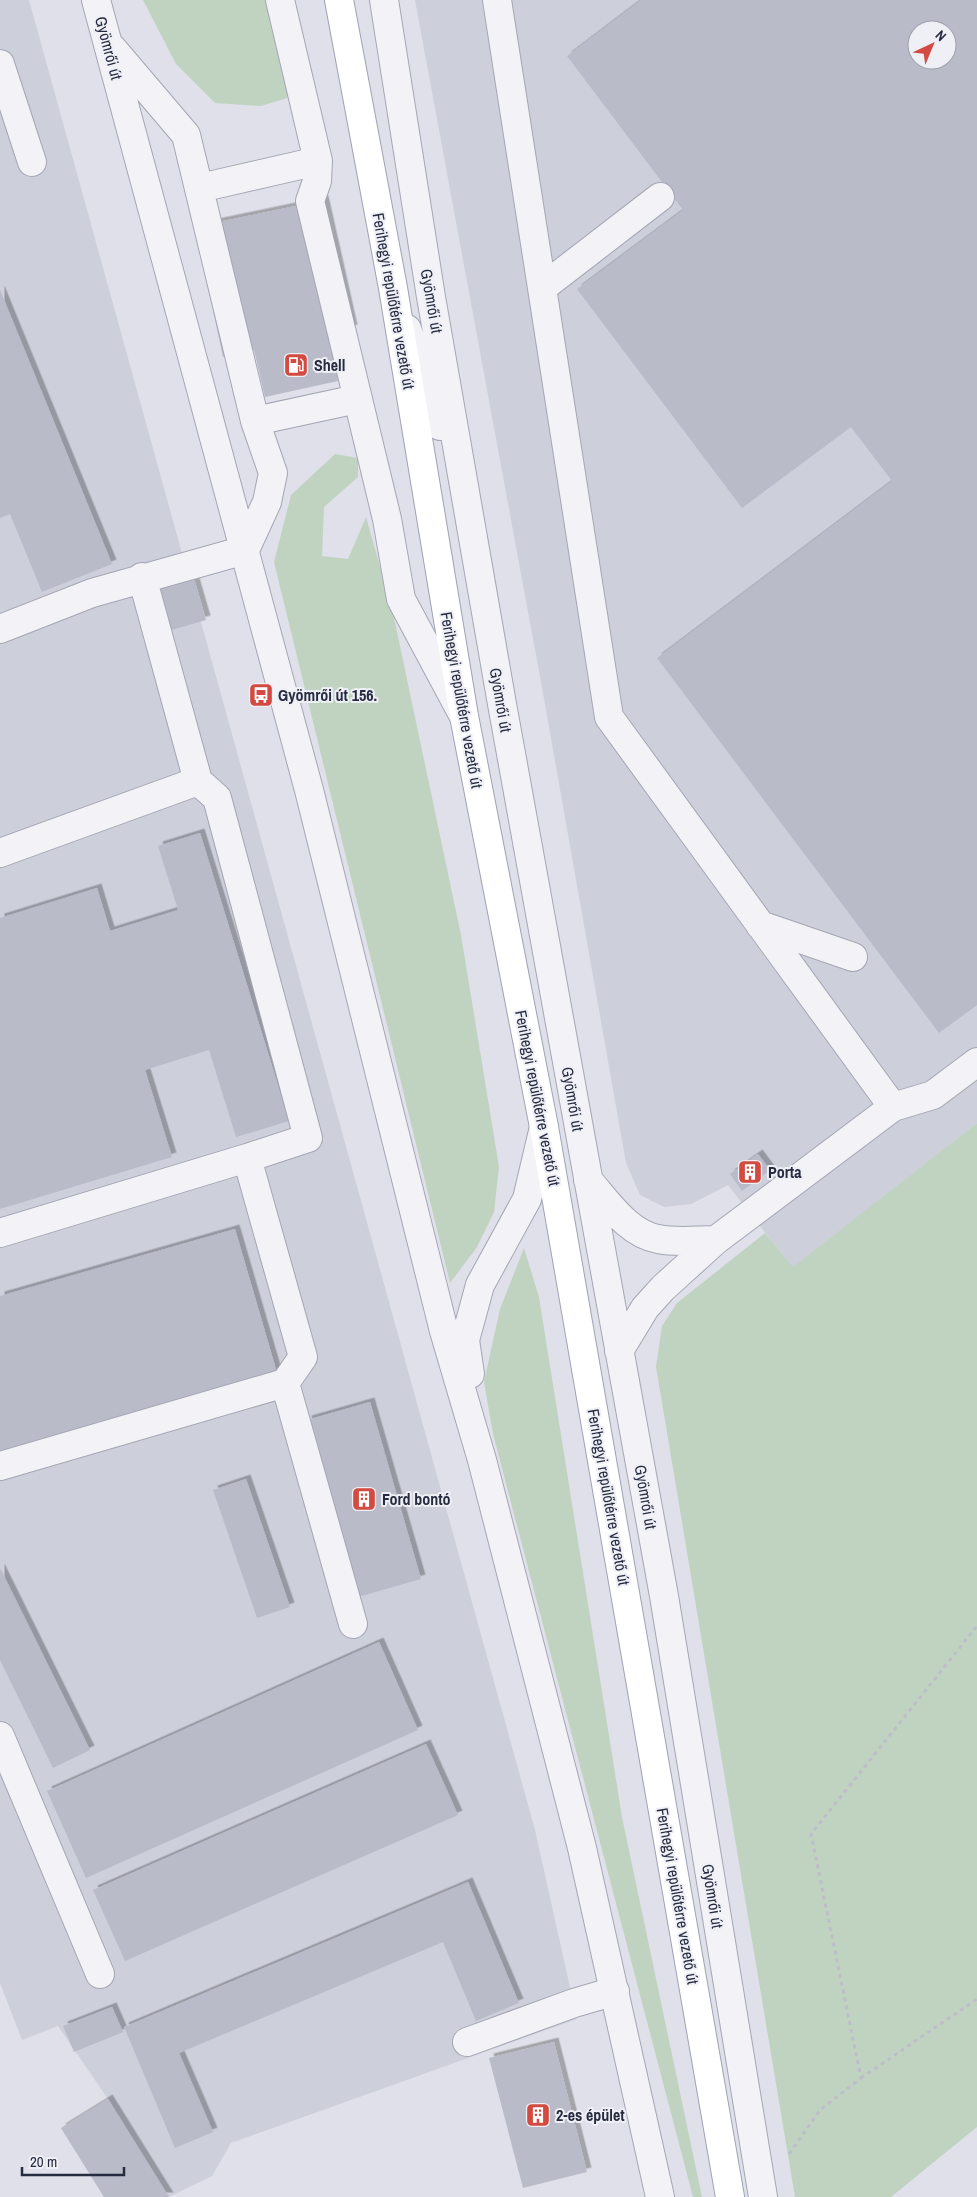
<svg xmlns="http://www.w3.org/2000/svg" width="977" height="2197" font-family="'Archivo Narrow',sans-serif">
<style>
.built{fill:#cdcfdb;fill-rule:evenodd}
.green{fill:#c0d3c0}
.building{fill:#b9bbc9;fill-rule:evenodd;filter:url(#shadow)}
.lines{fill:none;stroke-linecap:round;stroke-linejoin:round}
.minor-casing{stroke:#a4a6b3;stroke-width:30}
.major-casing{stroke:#9ea2b5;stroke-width:30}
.path{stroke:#bdbec7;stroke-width:3;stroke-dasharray:4 4;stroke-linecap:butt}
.minor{stroke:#f2f2f7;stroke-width:28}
.major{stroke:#fff;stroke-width:28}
.labels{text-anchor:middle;stroke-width:4;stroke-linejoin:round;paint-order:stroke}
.street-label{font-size:16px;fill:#272b40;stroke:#eef0f6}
.poi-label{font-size:16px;font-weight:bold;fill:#272b40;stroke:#eef0f6;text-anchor:start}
</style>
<defs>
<filter id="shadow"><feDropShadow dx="4.5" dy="-4.5" stdDeviation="0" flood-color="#0004"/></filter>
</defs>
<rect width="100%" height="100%" fill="#dfe0e9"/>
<!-- built -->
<path class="built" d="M0 0H29L535 1830 577 2019 231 2143 212 2176 169 2197H104L61 2128 108 2099 58 2026 22 2040 0 1983Z
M415 0H977V1123L793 1268 728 1185 691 1204 664 1207 640 1195 626 1163 543 693ZM917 30H947V60H917Z"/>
<!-- green -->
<path class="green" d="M143 0H267L289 82 287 98 261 106 215 103 176 64Z
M335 454 358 458V477L324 507 322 556 348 559 366 517 393 613 461 935 499 1167 494 1212 477 1247 450 1283 274 562 291 495Z
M977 1123V2127L891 2197H795L656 1367 662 1326 677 1303 765 1233 793 1267Z
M524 1248 539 1297 622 1817 702 2197H693L493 1434 484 1382 500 1309Z"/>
<!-- building -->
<path class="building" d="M641 0H977V1005L939 1033 657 658 892 481 851 427 742 508 577 289 683 210 567 56ZM917 30H947V60H917Z
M324 200 353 329 328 334 338 381 265 397 254 350 223 357 195 227Z
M0 290 112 564 42 592 10 514 0 518Z
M193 575 206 620 168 631 155 586Z
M200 833 289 1121 236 1137 209 1050 145 1070 172 1157 0 1209V918L97 888 110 931 178 910 158 846Z
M758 1154 770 1170 742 1191 730 1174Z
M235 1229 277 1373 0 1452V1296Z
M370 1402 421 1579 358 1597 307 1420Z
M246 1479 290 1607 257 1618 213 1490Z
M0 1568 90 1750 53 1768 0 1660Z
M379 1642 418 1730 86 1878 47 1791Z
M426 1744 458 1815 125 1961 93 1890Z
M468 1882 519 2003 476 2021 443 1942 179 2053 213 2132 175 2148 124 2027Z
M112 2007 123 2032 74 2052 63 2026Z
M554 2042 587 2172 523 2188 489 2058Z
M108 2099 169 2197H104L61 2128Z"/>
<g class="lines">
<defs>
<path id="minor" d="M96 0 309 790 444 1331 482 1460 582 1848 660 2197
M280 0 318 161 317 181 310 201 387 519 401 599 462 713
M384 0 431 297 502 704 664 1596 763 2197
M497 0 609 717 893 1107
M0 64 32 162
M200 188 318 161
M542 288 660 197
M407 329 440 426
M255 421 357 399
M142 577 198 781 217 798 308 1138 247 1158 303 1357 285 1383 353 1624
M0 629 92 593 245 550 267 502 273 473 255 421 186 135 112 48
M0 853 198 781
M760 925 853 957
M588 1180C607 1201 628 1234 658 1239 677 1243 698 1240 716 1240
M0 1233 247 1158
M619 1351 645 1308 663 1288 716 1240 893 1107 933 1095 977 1062
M470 1374 465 1340 480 1285 527 1199 544 1127
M0 1466 285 1383
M0 1736 100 1974
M467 2042 574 2003 615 1991"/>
<path id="major" d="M339 0 393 288 464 716 544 1127 730 2197"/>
</defs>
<!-- minor casing -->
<use href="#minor" class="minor-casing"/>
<!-- major casing -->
<use href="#major" class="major-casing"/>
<!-- path -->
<path class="path" d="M861 2078 977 1999
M789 2154 820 2110 861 2078 811 1834 977 1626"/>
<!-- minor -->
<use href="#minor" class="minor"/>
<!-- major -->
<use href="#major" class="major"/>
</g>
<!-- icons -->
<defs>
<symbol id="fuel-square" viewBox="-11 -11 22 22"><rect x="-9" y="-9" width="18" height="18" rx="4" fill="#d24a40" stroke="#eef0f6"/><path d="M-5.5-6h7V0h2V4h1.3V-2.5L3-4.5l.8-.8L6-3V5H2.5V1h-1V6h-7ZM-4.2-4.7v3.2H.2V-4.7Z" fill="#fff"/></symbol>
<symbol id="bus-square" viewBox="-11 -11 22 22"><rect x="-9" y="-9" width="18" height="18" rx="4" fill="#d24a40" stroke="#eef0f6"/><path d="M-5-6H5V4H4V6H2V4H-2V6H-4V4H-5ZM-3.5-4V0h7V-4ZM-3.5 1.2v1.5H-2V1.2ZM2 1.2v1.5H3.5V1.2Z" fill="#fff"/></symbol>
<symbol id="building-square" viewBox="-11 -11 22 22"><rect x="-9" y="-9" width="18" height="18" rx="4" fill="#d24a40" stroke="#eef0f6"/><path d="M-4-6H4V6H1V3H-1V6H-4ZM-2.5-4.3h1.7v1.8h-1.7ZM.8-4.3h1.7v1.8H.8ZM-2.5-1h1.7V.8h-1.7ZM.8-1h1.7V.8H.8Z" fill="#fff"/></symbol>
</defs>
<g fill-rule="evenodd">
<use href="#fuel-square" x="282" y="351" width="28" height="28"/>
<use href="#bus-square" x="247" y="681" width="28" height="28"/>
<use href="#building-square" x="736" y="1158" width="28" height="28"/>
<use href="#building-square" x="350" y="1485" width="28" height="28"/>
<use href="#building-square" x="524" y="2101" width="28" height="28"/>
</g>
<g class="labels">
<!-- street labels -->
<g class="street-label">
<text transform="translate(109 48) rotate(75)" y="6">Gyömrői út</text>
<text transform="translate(394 301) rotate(80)" y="6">Ferihegyi repülőtérre vezető út</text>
<text transform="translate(432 301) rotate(80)" y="6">Gyömrői út</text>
<text transform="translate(462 700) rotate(80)" y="6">Ferihegyi repülőtérre vezető út</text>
<text transform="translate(501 700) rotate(80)" y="6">Gyömrői út</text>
<text transform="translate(538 1098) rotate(79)" y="6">Ferihegyi repülőtérre vezető út</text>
<text transform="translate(573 1099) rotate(80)" y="6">Gyömrői út</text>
<text transform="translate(609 1497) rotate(80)" y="6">Ferihegyi repülőtérre vezető út</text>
<text transform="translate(646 1497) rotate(80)" y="6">Gyömrői út</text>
<text transform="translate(678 1896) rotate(80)" y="6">Ferihegyi repülőtérre vezető út</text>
<text transform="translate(713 1896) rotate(81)" y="6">Gyömrői út</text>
</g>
<!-- poi labels -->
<g class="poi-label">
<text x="314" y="371">Shell</text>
<text x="278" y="701">Gyömrői út 156.</text>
<text x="768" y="1178">Porta</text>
<text x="382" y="1505">Ford bontó</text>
<text x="556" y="2121">2-es épület</text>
</g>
</g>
<!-- north arrow -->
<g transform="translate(932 45) rotate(44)"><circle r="24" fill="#eef0f6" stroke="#9ea1ad"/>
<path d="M0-4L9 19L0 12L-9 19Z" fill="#d24a40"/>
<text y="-8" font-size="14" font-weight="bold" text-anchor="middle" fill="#272b40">N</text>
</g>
<!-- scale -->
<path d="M22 2167v8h102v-8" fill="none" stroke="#272b40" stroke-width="2.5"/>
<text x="30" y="2167" font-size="15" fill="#272b40" stroke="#eef0f6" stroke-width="4" paint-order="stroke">20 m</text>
</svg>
